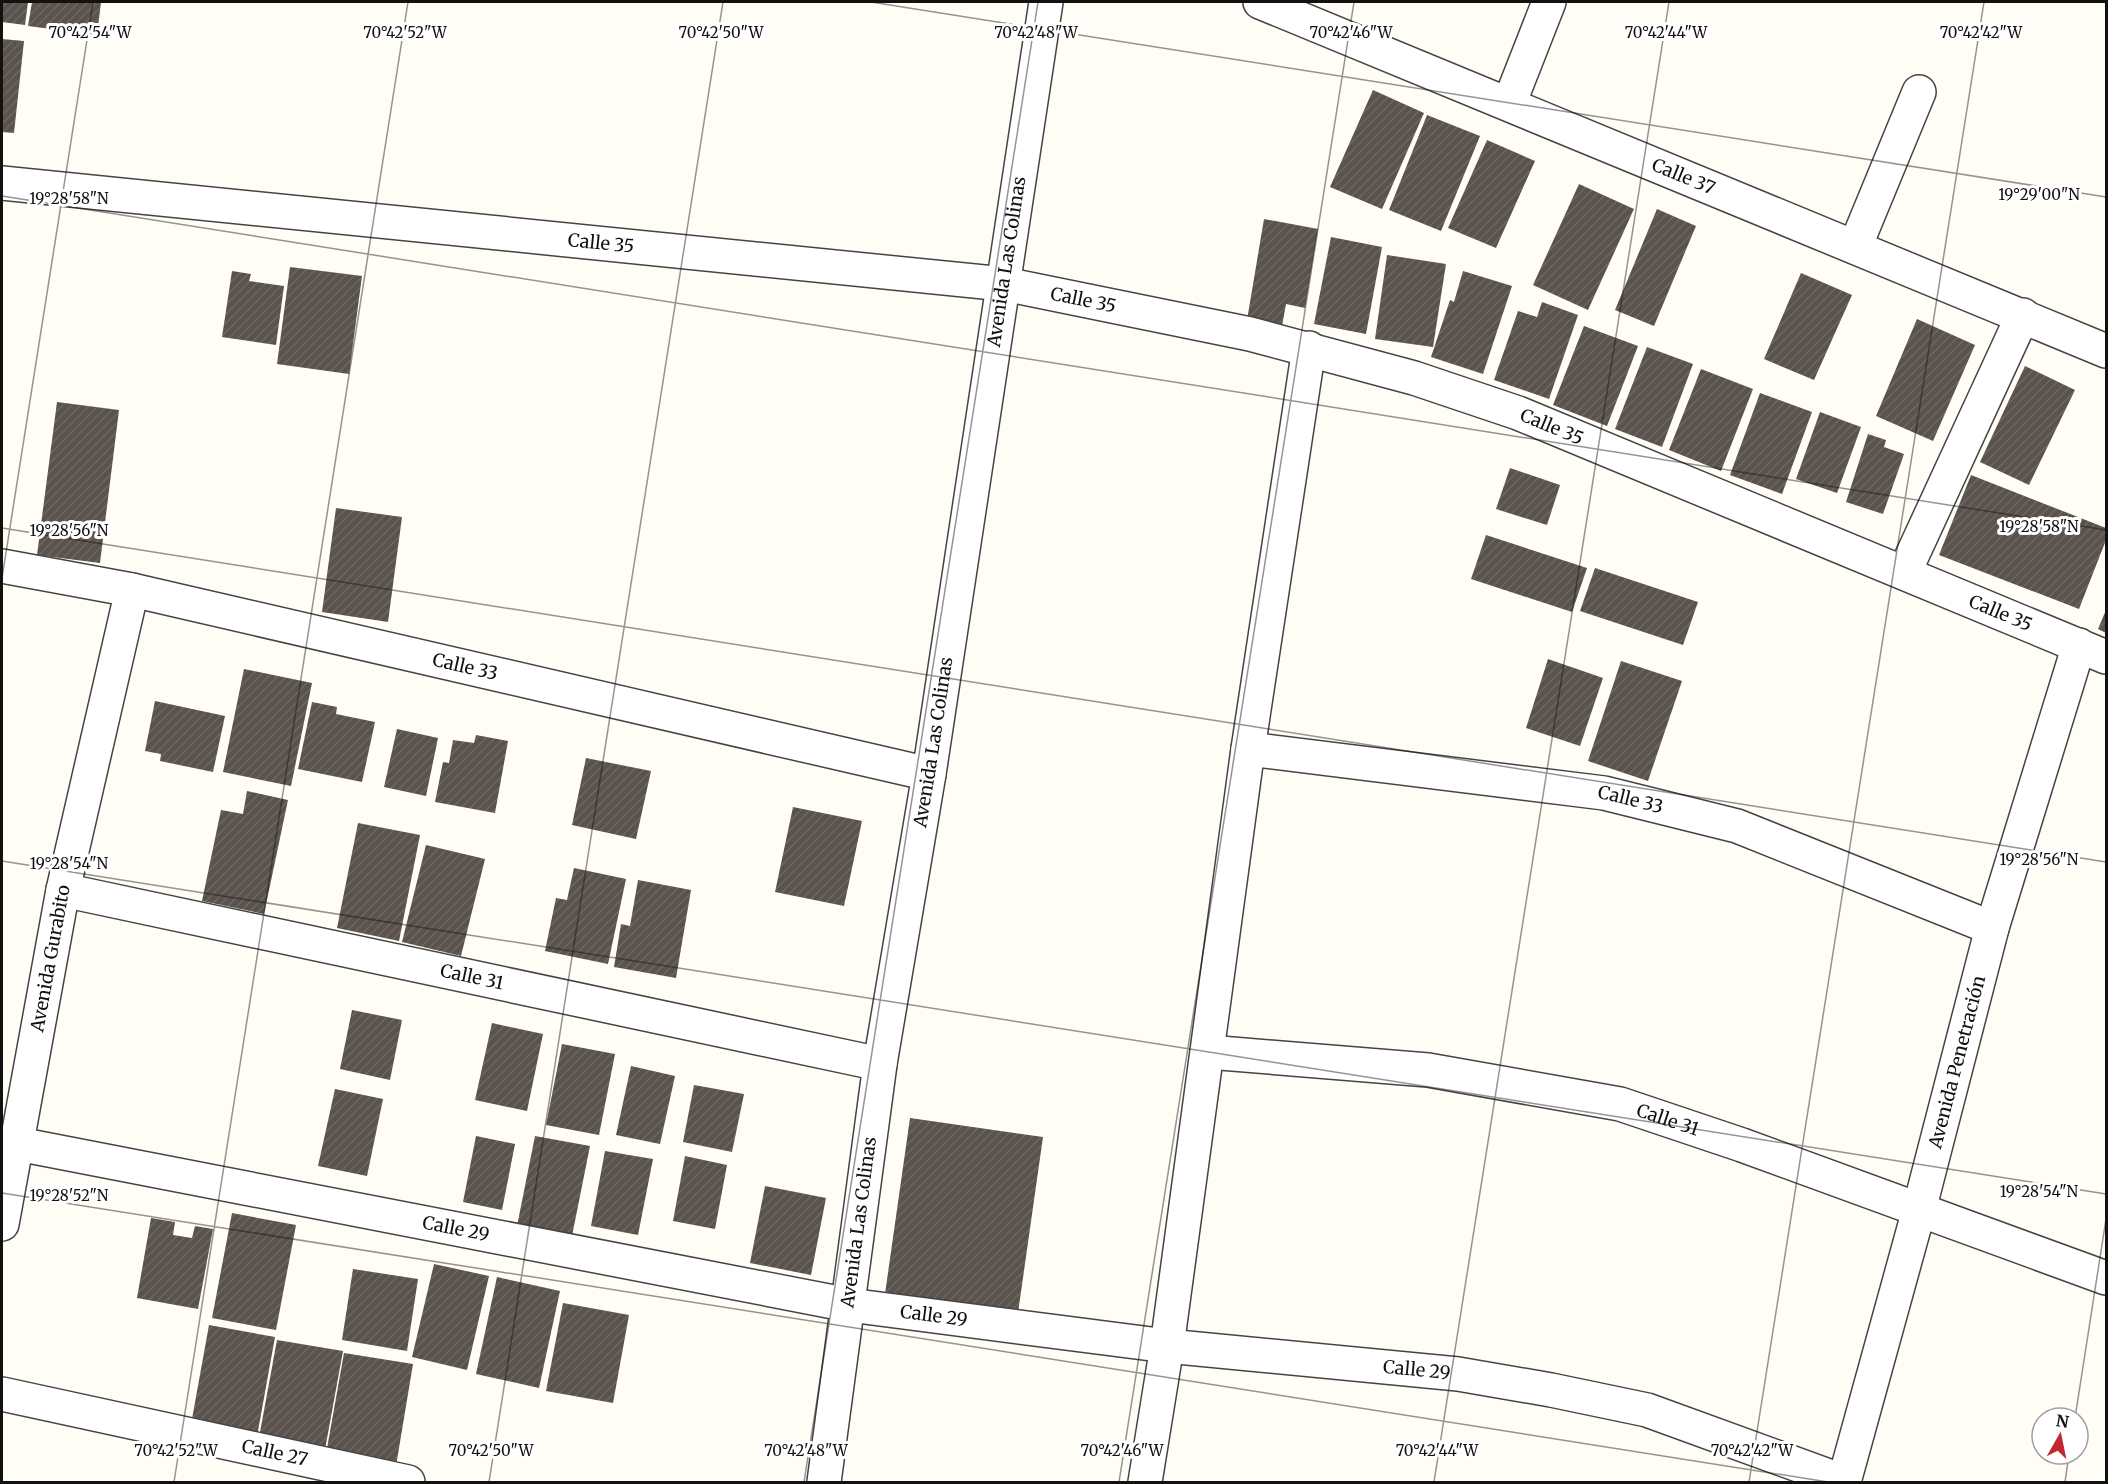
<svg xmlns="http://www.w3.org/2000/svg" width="2108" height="1484" font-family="Merriweather,serif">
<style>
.building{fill:url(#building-hatch)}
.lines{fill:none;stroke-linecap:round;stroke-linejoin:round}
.street-casing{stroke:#444;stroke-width:36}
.street{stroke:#fff;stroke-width:33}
.ticks{fill:none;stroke:#111;stroke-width:1.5;stroke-opacity:0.45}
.labels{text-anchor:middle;stroke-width:6;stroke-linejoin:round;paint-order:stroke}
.street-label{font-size:18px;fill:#111;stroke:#fff}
.ticks-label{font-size:15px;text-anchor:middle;fill:#111;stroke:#fff;stroke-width:6;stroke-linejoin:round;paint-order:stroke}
</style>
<defs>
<pattern id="building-hatch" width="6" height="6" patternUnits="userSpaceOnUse" patternTransform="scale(1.5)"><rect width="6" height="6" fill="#5a524d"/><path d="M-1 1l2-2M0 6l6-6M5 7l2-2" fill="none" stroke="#6d6662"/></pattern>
</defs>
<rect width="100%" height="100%" fill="#fffdf5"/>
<!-- building -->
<path class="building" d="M2 2H28L25 25 2 22Z
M32 2H101L97 35 28 26Z
M2 39 24 41 14 133 2 132Z
M1373 90 1424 113 1382 209 1330 187Z
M1427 115 1480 136 1441 231 1389 210Z
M1487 140 1535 161 1496 248 1448 228Z
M1579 184 1634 209 1588 310 1533 285Z
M1657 209 1696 226 1654 326 1615 310Z
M1264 219 1318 229 1305 308 1286 304 1282 326 1247 320Z
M1331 237 1382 247 1366 334 1314 324Z
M1387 255 1446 264 1433 347 1375 339Z
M290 267 362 276 349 374 277 364Z
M232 271 251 274 249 281 284 286 276 345 222 337Z
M1463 271 1512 286 1483 374 1431 357 1450 300 1454 302Z
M1801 273 1852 295 1814 380 1764 359Z
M1542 302 1578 315 1549 399 1494 380 1518 311 1537 317Z
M1917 319 1975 345 1933 441 1876 416Z
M1584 326 1638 346 1607 426 1553 405Z
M1647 347 1693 364 1662 447 1615 429Z
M2025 366 2075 390 2029 485 1980 462Z
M1701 369 1753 389 1721 471 1669 450Z
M1760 393 1812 412 1782 494 1730 475Z
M57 402 119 410 100 563 37 555Z
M1820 412 1861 427 1837 493 1796 479Z
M1868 434 1886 440 1884 447 1904 454 1883 514 1846 502Z
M1510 468 1560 485 1547 525 1496 509Z
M1971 475 2106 528V540L2079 609 1939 555Z
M336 508 402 517 388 622 322 612Z
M1486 535 1587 568 1572 612 1471 579Z
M1595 568 1698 602 1683 645 1580 611Z
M2106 610V633L2098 629Z
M1548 659 1603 678 1580 746 1526 728Z
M1621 661 1682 681 1648 781 1588 761Z
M244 669 312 683 291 786 223 772Z
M155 701 225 716 213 772 160 761 161 754 145 751Z
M312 702 337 707 336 714 375 722 362 782 298 769Z
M397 729 438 738 426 796 384 787Z
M476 735 508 741 495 813 435 802 443 762 449 763 453 740 474 743Z
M586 758 651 771 636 839 572 825Z
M247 791 288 800 264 914 202 901 221 810 243 814Z
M793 807 862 821 844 906 775 892Z
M358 823 420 835 399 941 337 928Z
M426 845 485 859 461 956 402 942Z
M574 868 626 879 608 964 545 951 556 898 567 900Z
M638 880 691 890 676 978 614 967 621 924 630 926Z
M352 1010 402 1020 390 1080 340 1069Z
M492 1023 543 1034 527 1111 475 1100Z
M562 1044 615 1054 599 1135 546 1125Z
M631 1066 675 1076 660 1144 616 1135Z
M694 1085 744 1094 732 1152 683 1142Z
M335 1089 383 1099 367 1176 318 1166Z
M910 1118 1043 1137 1017 1320 884 1301Z
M476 1136 515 1144 502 1210 463 1202Z
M535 1136 590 1146 572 1236 517 1226Z
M605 1151 653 1159 638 1235 591 1226Z
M685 1156 727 1165 715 1229 673 1221Z
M765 1186 826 1198 811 1275 750 1263Z
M232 1213 296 1225 276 1330 212 1318Z
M151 1218 175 1222 173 1235 192 1238 195 1226 213 1229 198 1309 137 1298Z
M434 1264 489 1276 467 1370 412 1357Z
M353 1269 418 1279 407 1351 342 1340Z
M497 1277 560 1291 539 1388 476 1374Z
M563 1303 629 1315 613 1403 546 1391Z
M209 1325 275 1337 256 1442 190 1430Z
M277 1340 343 1351 324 1455 258 1443Z
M344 1353 413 1364 396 1466 326 1454Z"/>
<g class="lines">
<defs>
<g id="street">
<path id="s1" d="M1260 2 2106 351"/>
<path d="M1509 104 1549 2"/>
<path id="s2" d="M2 183 1004 284 1250 334 1414 378 1518 413 2106 657"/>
<path d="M1855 247 1919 92"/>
<path id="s3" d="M2 566 132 590 929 774"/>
<path d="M1905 571 2023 315"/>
<path id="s4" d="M1248 749 1604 793 1737 826 1992 928"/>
<path id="s5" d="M63 890 880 1064"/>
<path id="s6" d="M1208 1052 1428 1070 1620 1104 1742 1145 2106 1278"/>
<path id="s7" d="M18 1144 849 1305 1167 1346 1458 1374 1551 1390 1647 1410 1845 1482"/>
<path id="s8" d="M2 1224 63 890 132 590"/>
<path id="s9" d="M2 1394 408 1482"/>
<path id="s10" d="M824 1482 880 1064 929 774 1046 2"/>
<path d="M1145 1482 1167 1346 1248 749 1309 348"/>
<path id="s11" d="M1844 1482 1919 1210 1992 928 2079 645"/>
</g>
</defs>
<!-- street casing -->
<use href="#street" class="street-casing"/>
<!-- street -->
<use href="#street" class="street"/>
</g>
<!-- ticks -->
<path class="ticks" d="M871 2 2106 197M2 196 2106 530M2 528 2106 862M2 578 93 2M2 861 2106 1194M2 1193 1828 1482M2075 1418 2106 1219M174 1482 408 2M489 1482 723 2M804 1482 1038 2M1119 1482 1354 2M1434 1482 1669 2M1749 1482 1984 2M2065 1482 2069 1454"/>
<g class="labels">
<!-- street labels -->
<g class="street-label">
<text dy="6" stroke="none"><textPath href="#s1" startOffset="458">Calle 37</textPath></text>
<text dy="6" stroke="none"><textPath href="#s2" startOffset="602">Calle 35</textPath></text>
<text dy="6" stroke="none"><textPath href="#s10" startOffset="1234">Avenida Las Colinas</textPath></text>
<text dy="6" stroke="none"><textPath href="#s2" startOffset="1088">Calle 35</textPath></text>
<text dy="6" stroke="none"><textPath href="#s2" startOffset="1574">Calle 35</textPath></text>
<text dy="6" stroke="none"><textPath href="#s2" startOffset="2060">Calle 35</textPath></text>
<text dy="6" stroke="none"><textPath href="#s3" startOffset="474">Calle 33</textPath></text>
<text dy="6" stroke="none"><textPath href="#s10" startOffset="748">Avenida Las Colinas</textPath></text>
<text dy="6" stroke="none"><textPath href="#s4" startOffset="386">Calle 33</textPath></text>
<text dy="6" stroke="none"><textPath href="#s8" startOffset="270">Avenida Gurabito</textPath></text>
<text dy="6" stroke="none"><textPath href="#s5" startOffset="418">Calle 31</textPath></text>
<text dy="6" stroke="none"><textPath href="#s11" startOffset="435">Avenida Penetración</textPath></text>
<text dy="6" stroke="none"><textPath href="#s6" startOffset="466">Calle 31</textPath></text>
<text dy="6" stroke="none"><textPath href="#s10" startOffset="262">Avenida Las Colinas</textPath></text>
<text dy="6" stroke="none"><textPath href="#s7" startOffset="446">Calle 29</textPath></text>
<text dy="6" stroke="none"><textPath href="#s7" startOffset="932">Calle 29</textPath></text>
<text dy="6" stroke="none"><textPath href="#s7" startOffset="1418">Calle 29</textPath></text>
<text dy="6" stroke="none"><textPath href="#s9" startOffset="279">Calle 27</textPath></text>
</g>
</g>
<g class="ticks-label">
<text x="90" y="38">70°42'54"W</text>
<text x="405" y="38">70°42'52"W</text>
<text x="721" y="38">70°42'50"W</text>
<text x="1036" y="38">70°42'48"W</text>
<text x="1351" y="38">70°42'46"W</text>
<text x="1666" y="38">70°42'44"W</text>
<text x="1981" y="38">70°42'42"W</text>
<text x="2039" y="200">19°29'00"N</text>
<text x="69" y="204">19°28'58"N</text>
<text x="2039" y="532">19°28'58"N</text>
<text x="69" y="536">19°28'56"N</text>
<text x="2039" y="865">19°28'56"N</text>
<text x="69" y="869">19°28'54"N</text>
<text x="2039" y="1197">19°28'54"N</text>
<text x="69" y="1201">19°28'52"N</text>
<text x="176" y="1456">70°42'52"W</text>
<text x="491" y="1456">70°42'50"W</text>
<text x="806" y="1456">70°42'48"W</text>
<text x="1122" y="1456">70°42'46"W</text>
<text x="1437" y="1456">70°42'44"W</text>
<text x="1752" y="1456">70°42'42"W</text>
</g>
<!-- border -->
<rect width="2108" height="1484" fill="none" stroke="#111111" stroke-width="6"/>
<!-- north arrow -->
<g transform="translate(2060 1436) rotate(9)"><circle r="28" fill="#ffffff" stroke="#a0a0a0" stroke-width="1.5"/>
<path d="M0-4.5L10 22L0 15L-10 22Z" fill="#c4262e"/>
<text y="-9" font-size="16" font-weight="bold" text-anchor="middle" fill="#111111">N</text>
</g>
</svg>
